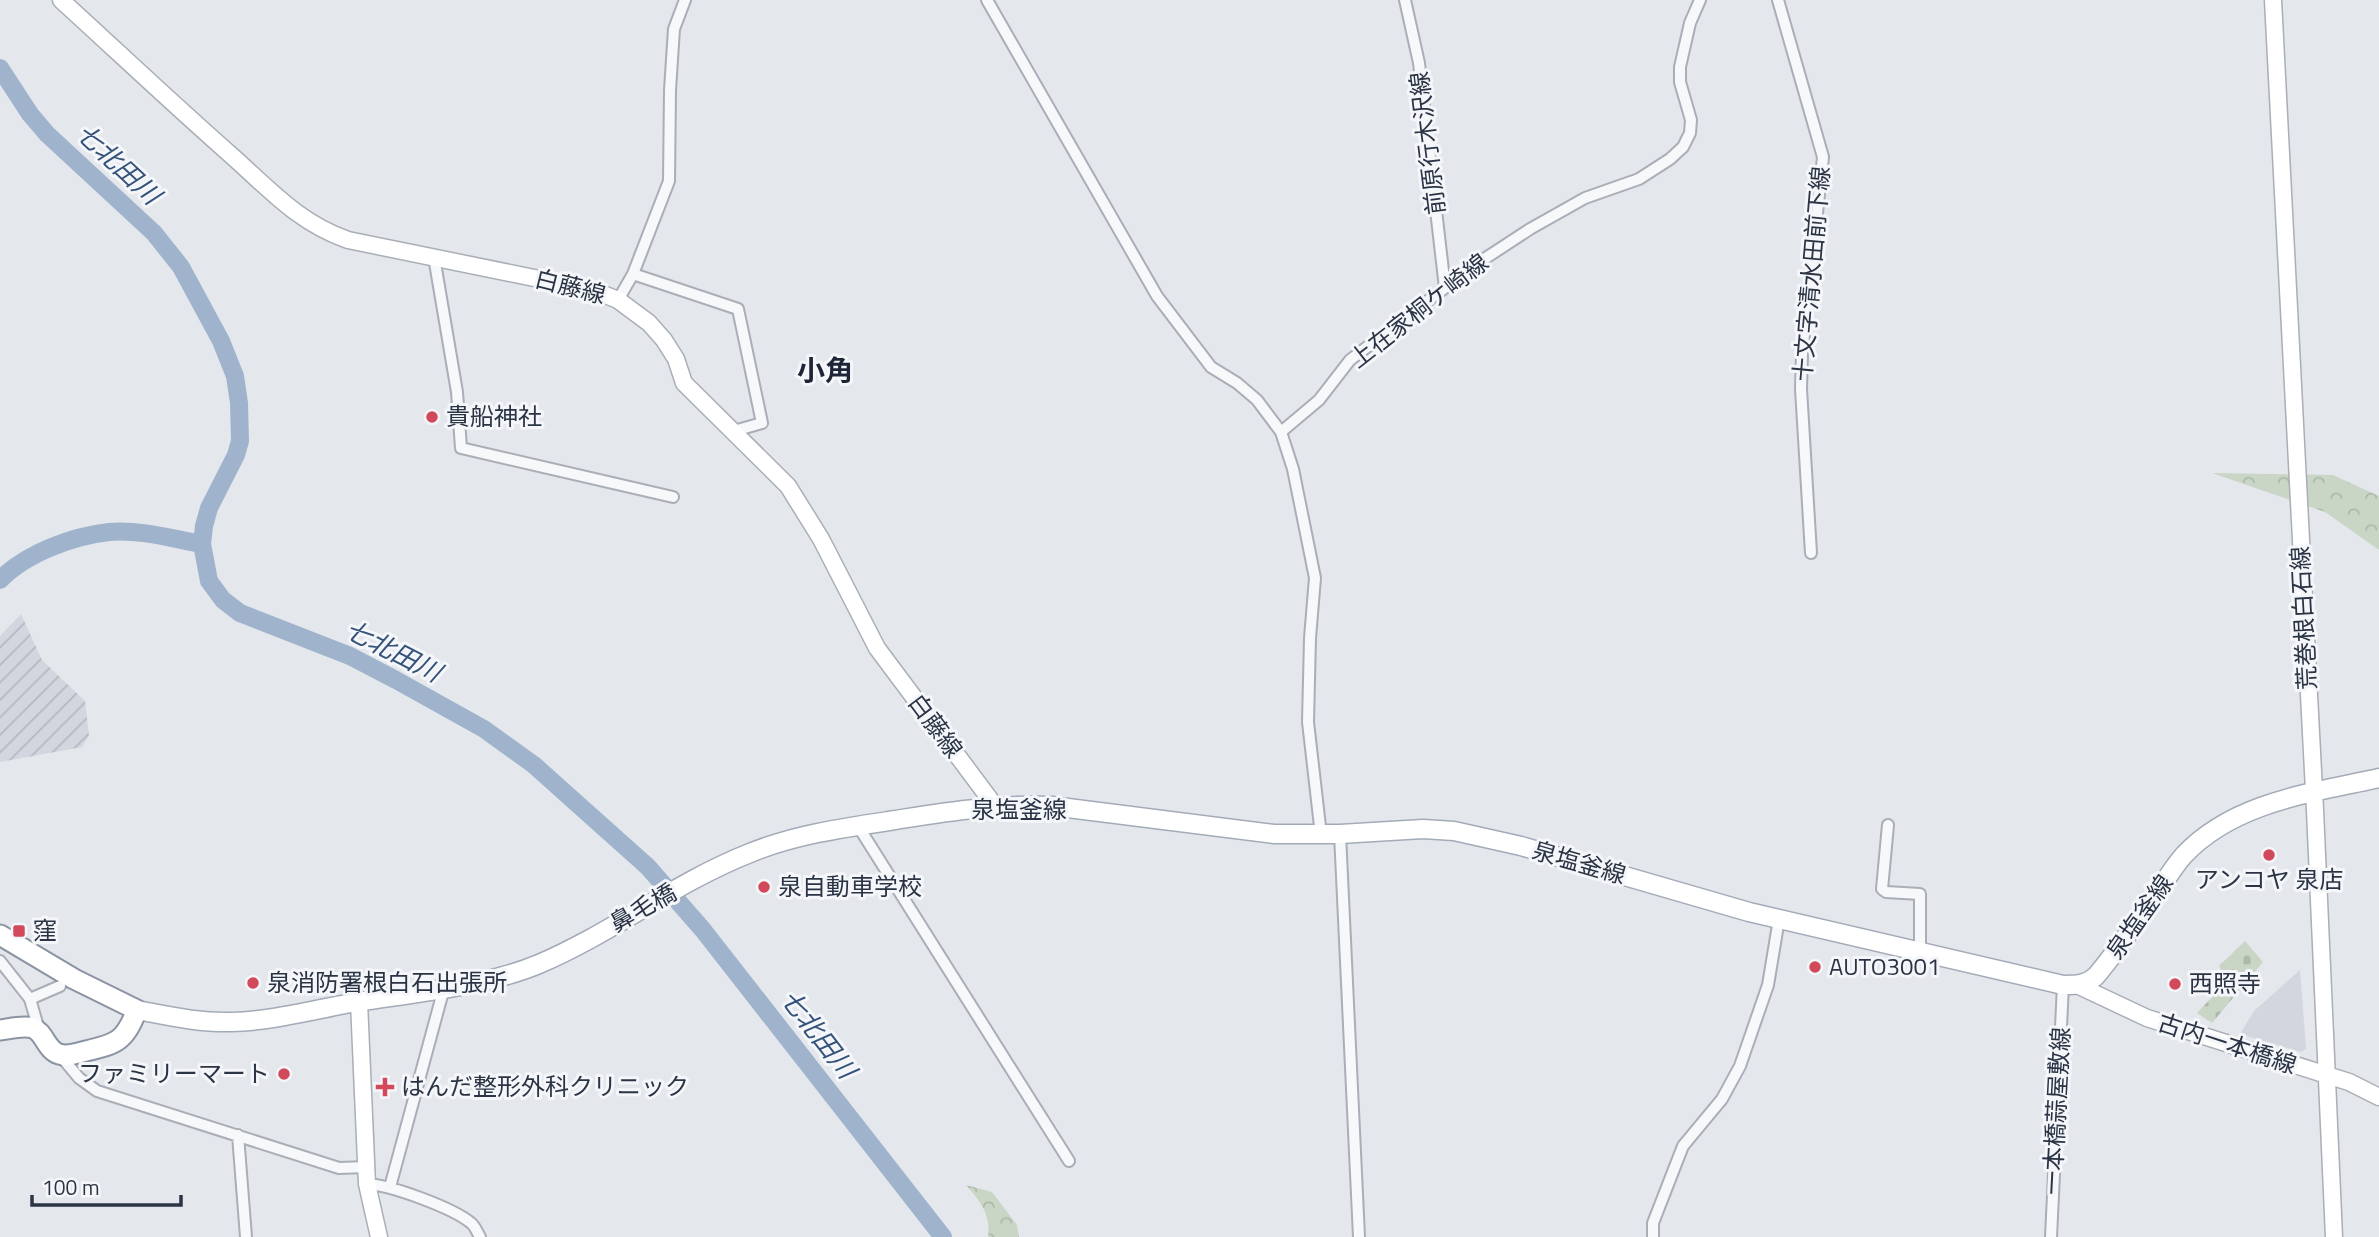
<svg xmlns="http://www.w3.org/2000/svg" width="2379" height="1237" font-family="'Titillium Web','Noto Sans JP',sans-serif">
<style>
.built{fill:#d2d6de}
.industrial{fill:url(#industrial-furrows)}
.forest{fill:url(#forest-crowns)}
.cemetery{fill:url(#cemetery-stones)}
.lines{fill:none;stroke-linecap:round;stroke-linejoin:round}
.river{stroke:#9fb4cc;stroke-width:18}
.street-casing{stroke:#a9aeb7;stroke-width:14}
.secondary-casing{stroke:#a9aeb7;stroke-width:19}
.primary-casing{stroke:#a3abb8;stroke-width:21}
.highway-casing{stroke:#8b94a3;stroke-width:23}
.street{stroke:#f7f8fa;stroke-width:10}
.secondary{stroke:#fff;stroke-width:16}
.primary{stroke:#fff;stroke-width:18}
.highway{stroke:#fff;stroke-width:19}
.poi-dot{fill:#d1495b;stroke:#f4f6f9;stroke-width:2.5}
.labels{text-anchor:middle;stroke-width:6;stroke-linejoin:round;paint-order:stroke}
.street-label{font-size:24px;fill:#2b3445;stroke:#f4f6f9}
.poi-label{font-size:24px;fill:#2b3445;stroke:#f4f6f9;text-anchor:start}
.water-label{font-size:26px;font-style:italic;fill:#34527a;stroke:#f4f6f9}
.quarter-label{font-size:28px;font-weight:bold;fill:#1d2536;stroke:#f4f6f9}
</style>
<defs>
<pattern id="industrial-furrows" width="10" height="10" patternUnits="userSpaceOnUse" patternTransform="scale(1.75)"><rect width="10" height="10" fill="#d2d6de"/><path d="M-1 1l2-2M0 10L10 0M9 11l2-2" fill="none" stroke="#b4b8c0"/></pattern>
<pattern id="forest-crowns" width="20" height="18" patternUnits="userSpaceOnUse" patternTransform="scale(1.75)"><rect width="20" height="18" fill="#c9d6c5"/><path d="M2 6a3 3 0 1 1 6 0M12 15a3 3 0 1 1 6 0" fill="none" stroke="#adb8ab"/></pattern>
<pattern id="cemetery-stones" width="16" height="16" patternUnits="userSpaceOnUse" patternTransform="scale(1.75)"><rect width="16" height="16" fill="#c9d6c5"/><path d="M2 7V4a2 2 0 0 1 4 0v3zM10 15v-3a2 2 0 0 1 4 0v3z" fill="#adb8ab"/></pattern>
</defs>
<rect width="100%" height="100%" fill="#e4e7ec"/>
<!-- built -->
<path class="built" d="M2300 970 2306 1049 2301 1052 2240 1034 2254 1011Z"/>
<!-- industrial -->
<path class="industrial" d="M21 614 42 660 85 701 89 736 82 747 0 762V636Z"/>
<!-- forest -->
<path class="forest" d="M2212 473 2333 475 2379 496V550L2325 512Z
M966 1185 992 1192 1017 1225 1019 1237H988C991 1214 980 1201 966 1185Z"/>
<!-- cemetery -->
<path class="cemetery" d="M2245 941 2263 962 2212 1023 2197 1013 2219 990 2214 981 2222 972 2219 966Z"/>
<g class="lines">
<!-- river -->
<path class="river" d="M0 68 30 114 47 134 154 233 181 267 221 341 235 376 239 403 240 441 236 455 209 508 204 526 202 544 209 581 223 600 240 613 350 656 396 680 484 729 534 765 648 867 703 930 943 1237
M0 580C26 553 73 536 109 532 139 529 173 539 202 544"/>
<defs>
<path id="street" d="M987 0 1157 296 1211 367 1237 383 1257 400 1281 432
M1405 0 1419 63 1445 288
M1778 0 1823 157 1802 353 1801 389 1811 553
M434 257 457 392 461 448 673 497
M633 274 738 309 762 423 734 431
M618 300 633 274 669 181 670 90 674 29 685 0
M1888 825 1882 889 1886 892 1920 894V952
M858 826 1069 1161
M1340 834 1359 1237
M1321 835 1308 722 1310 638 1315 578 1293 469 1281 432 1319 400 1350 360 1475 265 1530 229 1585 198 1639 179 1670 159 1683 147 1690 133 1691 120 1680 82V67L1690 23 1700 0
M0 961 30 999 39 1030
M30 999 60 986
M59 1054 79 1078 97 1091 339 1168 367 1167
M238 1135 246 1237
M367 1184C391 1185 453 1208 471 1223 475 1226 477 1232 480 1237
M390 1187 444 988
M1653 1237V1223L1683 1146 1722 1099 1740 1066 1768 985 1779 919
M2051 1237 2063 985"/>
<path id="secondary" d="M61 0C118 52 174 105 232 156 270 190 299 223 348 240L593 290 618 300 649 323 664 340 676 359 684 383 788 486 821 539 877 648 995 806
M2273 0 2315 810 2334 1237
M2077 985 2147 1018 2349 1082 2379 1097
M359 1002 367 1184 379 1237"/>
<path id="primary" d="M137 1010C169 1016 199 1023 232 1022 274 1021 316 1009 357 1002 414 993 487 986 539 964 612 933 676 882 750 853 794 835 842 828 889 821 944 812 996 804 1052 806L1274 834H1340L1423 829 1454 831 1521 846 1749 912 2063 985C2077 985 2086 985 2096 976 2119 949 2138 919 2159 890 2167 878 2175 865 2184 855 2234 802 2311 793 2379 778"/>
<path id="highway" d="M0 935 74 979 137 1010C125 1040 118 1044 86 1051 78 1053 68 1057 59 1054 46 1050 45 1033 33 1028 23 1025 9 1029 0 1030"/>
</defs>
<!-- street casing -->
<use href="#street" class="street-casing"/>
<!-- secondary casing -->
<use href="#secondary" class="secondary-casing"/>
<!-- primary casing -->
<use href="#primary" class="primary-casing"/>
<!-- highway casing -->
<use href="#highway" class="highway-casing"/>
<!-- street -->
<use href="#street" class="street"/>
<!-- secondary -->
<use href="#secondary" class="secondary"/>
<!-- primary -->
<use href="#primary" class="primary"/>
<!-- highway -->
<use href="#highway" class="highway"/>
</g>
<!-- markers -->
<g class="poi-dot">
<circle cx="432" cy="417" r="7"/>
<circle cx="2269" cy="855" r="7"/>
<circle cx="764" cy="887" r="7"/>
<rect x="12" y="924" width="14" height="14" rx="3.5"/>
<circle cx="1815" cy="967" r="7"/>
<circle cx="253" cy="983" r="7"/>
<circle cx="2175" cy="984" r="7"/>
<circle cx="284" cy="1074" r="7"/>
<path d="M381.5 1076.5h7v7h7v7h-7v7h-7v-7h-7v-7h7z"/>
</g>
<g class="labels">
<!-- street labels -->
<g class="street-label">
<text transform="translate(1428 143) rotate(-97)" y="8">前原行木沢線</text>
<text transform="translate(1812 274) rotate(-85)" y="8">十文字清水田前下線</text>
<text transform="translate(570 287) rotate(14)" y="8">白藤線</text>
<text transform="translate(1419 311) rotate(-38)" y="8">上在家桐ケ崎線</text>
<text transform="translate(2304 618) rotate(-93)" y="8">荒巻根白石線</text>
<text transform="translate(935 726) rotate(53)" y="8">白藤線</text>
<text x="1019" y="818">泉塩釜線</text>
<text transform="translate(1579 863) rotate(16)" y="8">泉塩釜線</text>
<text transform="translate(643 908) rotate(-29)" y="8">鼻毛橋</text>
<text transform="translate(2140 917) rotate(-55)" y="8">泉塩釜線</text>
<text transform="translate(2227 1044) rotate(18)" y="8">古内一本橋線</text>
<text transform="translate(2057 1111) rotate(-87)" y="8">一本橋蒜屋敷線</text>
</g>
<!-- poi labels -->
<g class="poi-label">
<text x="446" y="425">貴船神社</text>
<text x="2269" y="888" text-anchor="middle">アンコヤ 泉店</text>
<text x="778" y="895">泉自動車学校</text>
<text x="33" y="939">窪</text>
<text x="1829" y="975">AUTO3001</text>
<text x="267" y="991">泉消防署根白石出張所</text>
<text x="2189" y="992">西照寺</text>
<text x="270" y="1082" text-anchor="end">ファミリーマート</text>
<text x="401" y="1095">はんだ整形外科クリニック</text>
</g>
<!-- water labels -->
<g class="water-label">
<text transform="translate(118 164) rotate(43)" y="9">七北田川</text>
<text transform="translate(393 651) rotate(27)" y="9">七北田川</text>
<text transform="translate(818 1034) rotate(52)" y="9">七北田川</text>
</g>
<!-- quarter labels -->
<g class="quarter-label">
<text x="825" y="380">小角</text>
</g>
</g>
<!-- scale -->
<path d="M32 1195v10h149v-10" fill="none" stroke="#2b3445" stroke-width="3.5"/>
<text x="42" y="1195" font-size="21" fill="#2b3445" stroke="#f4f6f9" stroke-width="5" paint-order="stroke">100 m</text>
</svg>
